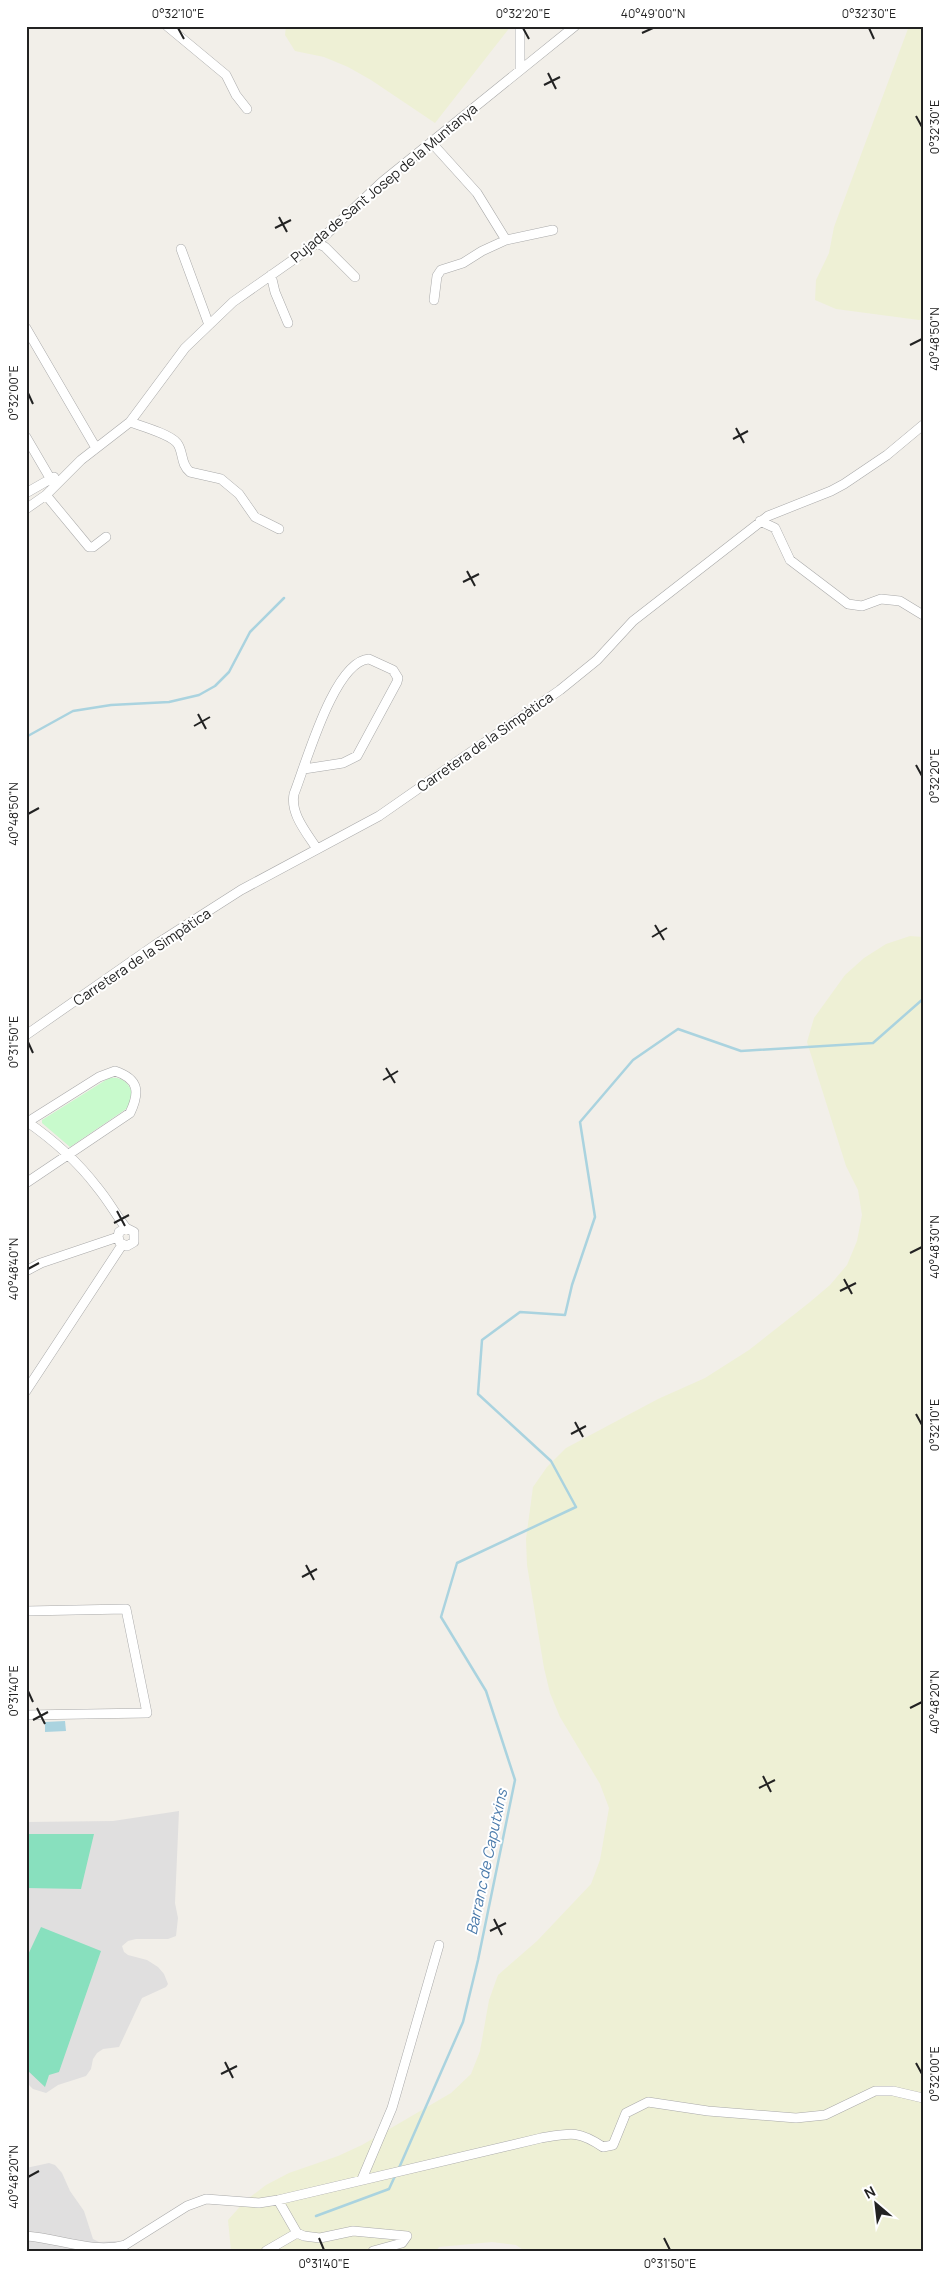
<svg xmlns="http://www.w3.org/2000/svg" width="949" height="2277" font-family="Manrope,sans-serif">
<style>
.residential{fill:#e0dfdf}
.farmland{fill:#eef0d5}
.park{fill:#c8facc}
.pitch{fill:#88e0be}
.water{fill:#aad3df}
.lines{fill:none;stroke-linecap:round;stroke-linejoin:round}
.stream{stroke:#aad3df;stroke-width:2.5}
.street-casing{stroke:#a9a9a9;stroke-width:10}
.street{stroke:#fff;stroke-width:9}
.ticks{fill:none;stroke:#222;stroke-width:2}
.labels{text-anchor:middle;stroke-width:4;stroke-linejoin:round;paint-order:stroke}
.street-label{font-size:14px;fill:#222;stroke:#fff}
.water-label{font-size:15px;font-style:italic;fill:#4a7aab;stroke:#fff}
.neatline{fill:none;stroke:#222;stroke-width:2}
.ticks-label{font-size:12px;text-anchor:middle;fill:#222}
</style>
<rect width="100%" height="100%" fill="#f2efe9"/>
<!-- residential -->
<path class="residential" d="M179 1811 175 1903 178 1918 176 1936 168 1939H136L128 1941 122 1946 124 1952 128 1955 147 1960 158 1967 164 1974 168 1984 166 1987 142 1998 119 2047 103 2049 97 2053 93 2059 91 2069 86 2076 58 2085 46 2093 33 2089 26 2082V1822L113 1821Z
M49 2163 55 2165 62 2173 70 2191 84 2211 93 2239 99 2242 116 2241 124 2251H26V2168Z"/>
<!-- farmland -->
<path class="farmland" d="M286 26H511L435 123 371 80 348 67 324 57 295 51 285 35Z
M909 26H923V319L919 320 836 309 815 300 816 280 829 253 834 227Z
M910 936 923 937V2251H525L516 2245 492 2242 439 2247 436 2251H231L228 2220 245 2201 266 2185 289 2173 338 2156 362 2145 451 2093 471 2074 480 2051 489 2000 498 1975 537 1941 591 1884 600 1860 609 1808 600 1784 560 1717 550 1693 544 1668 527 1565 526 1539 533 1487 547 1467 566 1448 658 1399 705 1378 749 1350 810 1302 830 1285 847 1265 857 1241 862 1215 858 1190 846 1166 807 1042 814 1018 845 975 864 958 886 944Z"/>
<!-- park -->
<path class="park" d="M109 1078C123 1076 131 1084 133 1098L129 1107 70 1147 42 1123V1120Z"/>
<!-- pitch -->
<path class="pitch" d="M26 1834H94L81 1889 26 1888Z
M41 1927 101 1951 59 2072 49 2075 45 2087 26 2069V1959Z"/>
<!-- water -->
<path class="water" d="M65 1721 66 1731 45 1732V1722Z"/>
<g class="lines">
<!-- stream -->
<path class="stream" d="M26 737 73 711 111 705 169 702 199 695 215 686 229 672 250 632 284 598
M399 2168 463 2022 478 1960 515 1780 486 1691 441 1617 457 1563 576 1507 551 1461 478 1394 482 1340 520 1312 565 1315 572 1285 595 1217 580 1122 633 1060 678 1029 741 1051 873 1043 923 999
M316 2216 389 2189 395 2176"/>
<defs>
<path id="street" d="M167 26 226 75 236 95 247 109
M520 69V26
M431 142 477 193 506 240
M317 243 325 247 355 277
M181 249 209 325
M271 275 275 292 288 323
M434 300 437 276 441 270 463 263 482 251 506 240 553 230
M26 328 96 448
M130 422C141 426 170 434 177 443 184 452 180 464 190 472L221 479 239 494 255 517 279 529
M26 437 50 478
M26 493 54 477
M46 495 89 547H93L106 537
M26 509 46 495 81 460 130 422 185 348 233 302 317 243 382 182 575 26
M760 521 775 528 790 560 848 604 862 606 881 599 900 601 923 615
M304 769 343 763 357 756 397 682 398 678 393 670 369 659C334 661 306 764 294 794 290 814 307 833 317 849
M26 1035 155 945 241 890 379 816 560 690 597 660 633 621 768 516 831 491 844 484 887 455 923 425
M26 1121C52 1139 78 1162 97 1187 108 1200 116 1215 126 1228L134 1232V1242L127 1246 120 1243 118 1237 119 1232 126 1228
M26 1123 99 1077 115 1071C139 1079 140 1092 130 1113L26 1183
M26 1271 41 1263 118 1237
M26 1391 122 1245
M26 1611 126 1609 147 1713 26 1715
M362 2179 392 2108 439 1945
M297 2233 304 2236 320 2238 353 2231 407 2236 402 2243 373 2251
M26 2236C58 2238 93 2254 125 2245L187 2206 206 2199 259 2203 278 2200 541 2138C570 2133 578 2130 603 2147L613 2145 626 2113 648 2102 708 2111 796 2118 825 2115 875 2091H893L923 2098
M266 2251 297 2233 278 2200"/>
</defs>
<!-- street casing -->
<use href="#street" class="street-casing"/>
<!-- street -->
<use href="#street" class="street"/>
</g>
<!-- ticks -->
<path class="ticks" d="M178 28 184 39M523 28 529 39M869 28 874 39M642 33 653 28M548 73 556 89M544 85 560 77M916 116 922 127M279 217 287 232M275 228 291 220M910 345 922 339M28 393 33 404M736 428 744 443M733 439 748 431M467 571 475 586M463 582 479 574M198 714 206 729M194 726 210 717M916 765 922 776M28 814 39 808M655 925 664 940M652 937 667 928M28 1042 33 1053M386 1068 395 1083M383 1080 398 1071M117 1211 125 1226M114 1223 129 1215M910 1253 922 1247M28 1269 39 1263M844 1279 852 1294M840 1291 856 1283M916 1414 922 1425M575 1422 583 1437M571 1434 586 1426M306 1565 314 1580M302 1577 317 1569M28 1691 33 1702M37 1708 45 1724M910 1708 922 1702M33 1720 48 1712M763 1776 771 1792M759 1788 775 1780M494 1919 502 1935M490 1931 506 1923M225 2062 233 2078M916 2063 922 2074M221 2074 237 2066M28 2177 39 2171M319 2238 324 2250M664 2238 670 2250"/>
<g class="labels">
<!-- street labels -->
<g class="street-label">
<text transform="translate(384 183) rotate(-40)" y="5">Pujada de Sant Josep de la Muntanya</text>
<text transform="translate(485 742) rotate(-35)" y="5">Carretera de la Simpàtica</text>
<text transform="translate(142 957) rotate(-34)" y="5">Carretera de la Simpàtica</text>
</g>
<!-- water labels -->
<g class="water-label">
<text transform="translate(487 1862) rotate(-78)" y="5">Barranc de Caputxins</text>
</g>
</g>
<!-- border -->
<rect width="949" height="2277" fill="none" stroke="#ffffff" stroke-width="55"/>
<!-- north arrow -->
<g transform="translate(876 2204) rotate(332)" stroke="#ffffff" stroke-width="4" paint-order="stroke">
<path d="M0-4L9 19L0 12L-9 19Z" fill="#222222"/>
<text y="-8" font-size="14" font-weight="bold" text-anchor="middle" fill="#222222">N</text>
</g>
<rect x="28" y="28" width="894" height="2222" class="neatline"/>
<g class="ticks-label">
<text x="178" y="18">0°32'10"E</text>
<text x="523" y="18">0°32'20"E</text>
<text x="653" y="18">40°49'00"N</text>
<text x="869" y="18">0°32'30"E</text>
<text transform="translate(935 127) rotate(-90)" y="4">0°32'30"E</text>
<text transform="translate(935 339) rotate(-90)" y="4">40°48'50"N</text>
<text transform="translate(14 393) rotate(-90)" y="4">0°32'00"E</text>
<text transform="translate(935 776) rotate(-90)" y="4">0°32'20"E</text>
<text transform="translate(14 814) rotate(-90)" y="4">40°48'50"N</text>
<text transform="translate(14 1042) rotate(-90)" y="4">0°31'50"E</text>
<text transform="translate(935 1247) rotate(-90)" y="4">40°48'30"N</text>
<text transform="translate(14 1269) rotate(-90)" y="4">40°48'40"N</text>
<text transform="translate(935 1425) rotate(-90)" y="4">0°32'10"E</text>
<text transform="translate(14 1691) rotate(-90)" y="4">0°31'40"E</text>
<text transform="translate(935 1702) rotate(-90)" y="4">40°48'20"N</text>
<text transform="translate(935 2074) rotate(-90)" y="4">0°32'00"E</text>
<text transform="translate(14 2177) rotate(-90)" y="4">40°48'20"N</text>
<text x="324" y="2268">0°31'40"E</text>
<text x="670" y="2268">0°31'50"E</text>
</g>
</svg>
